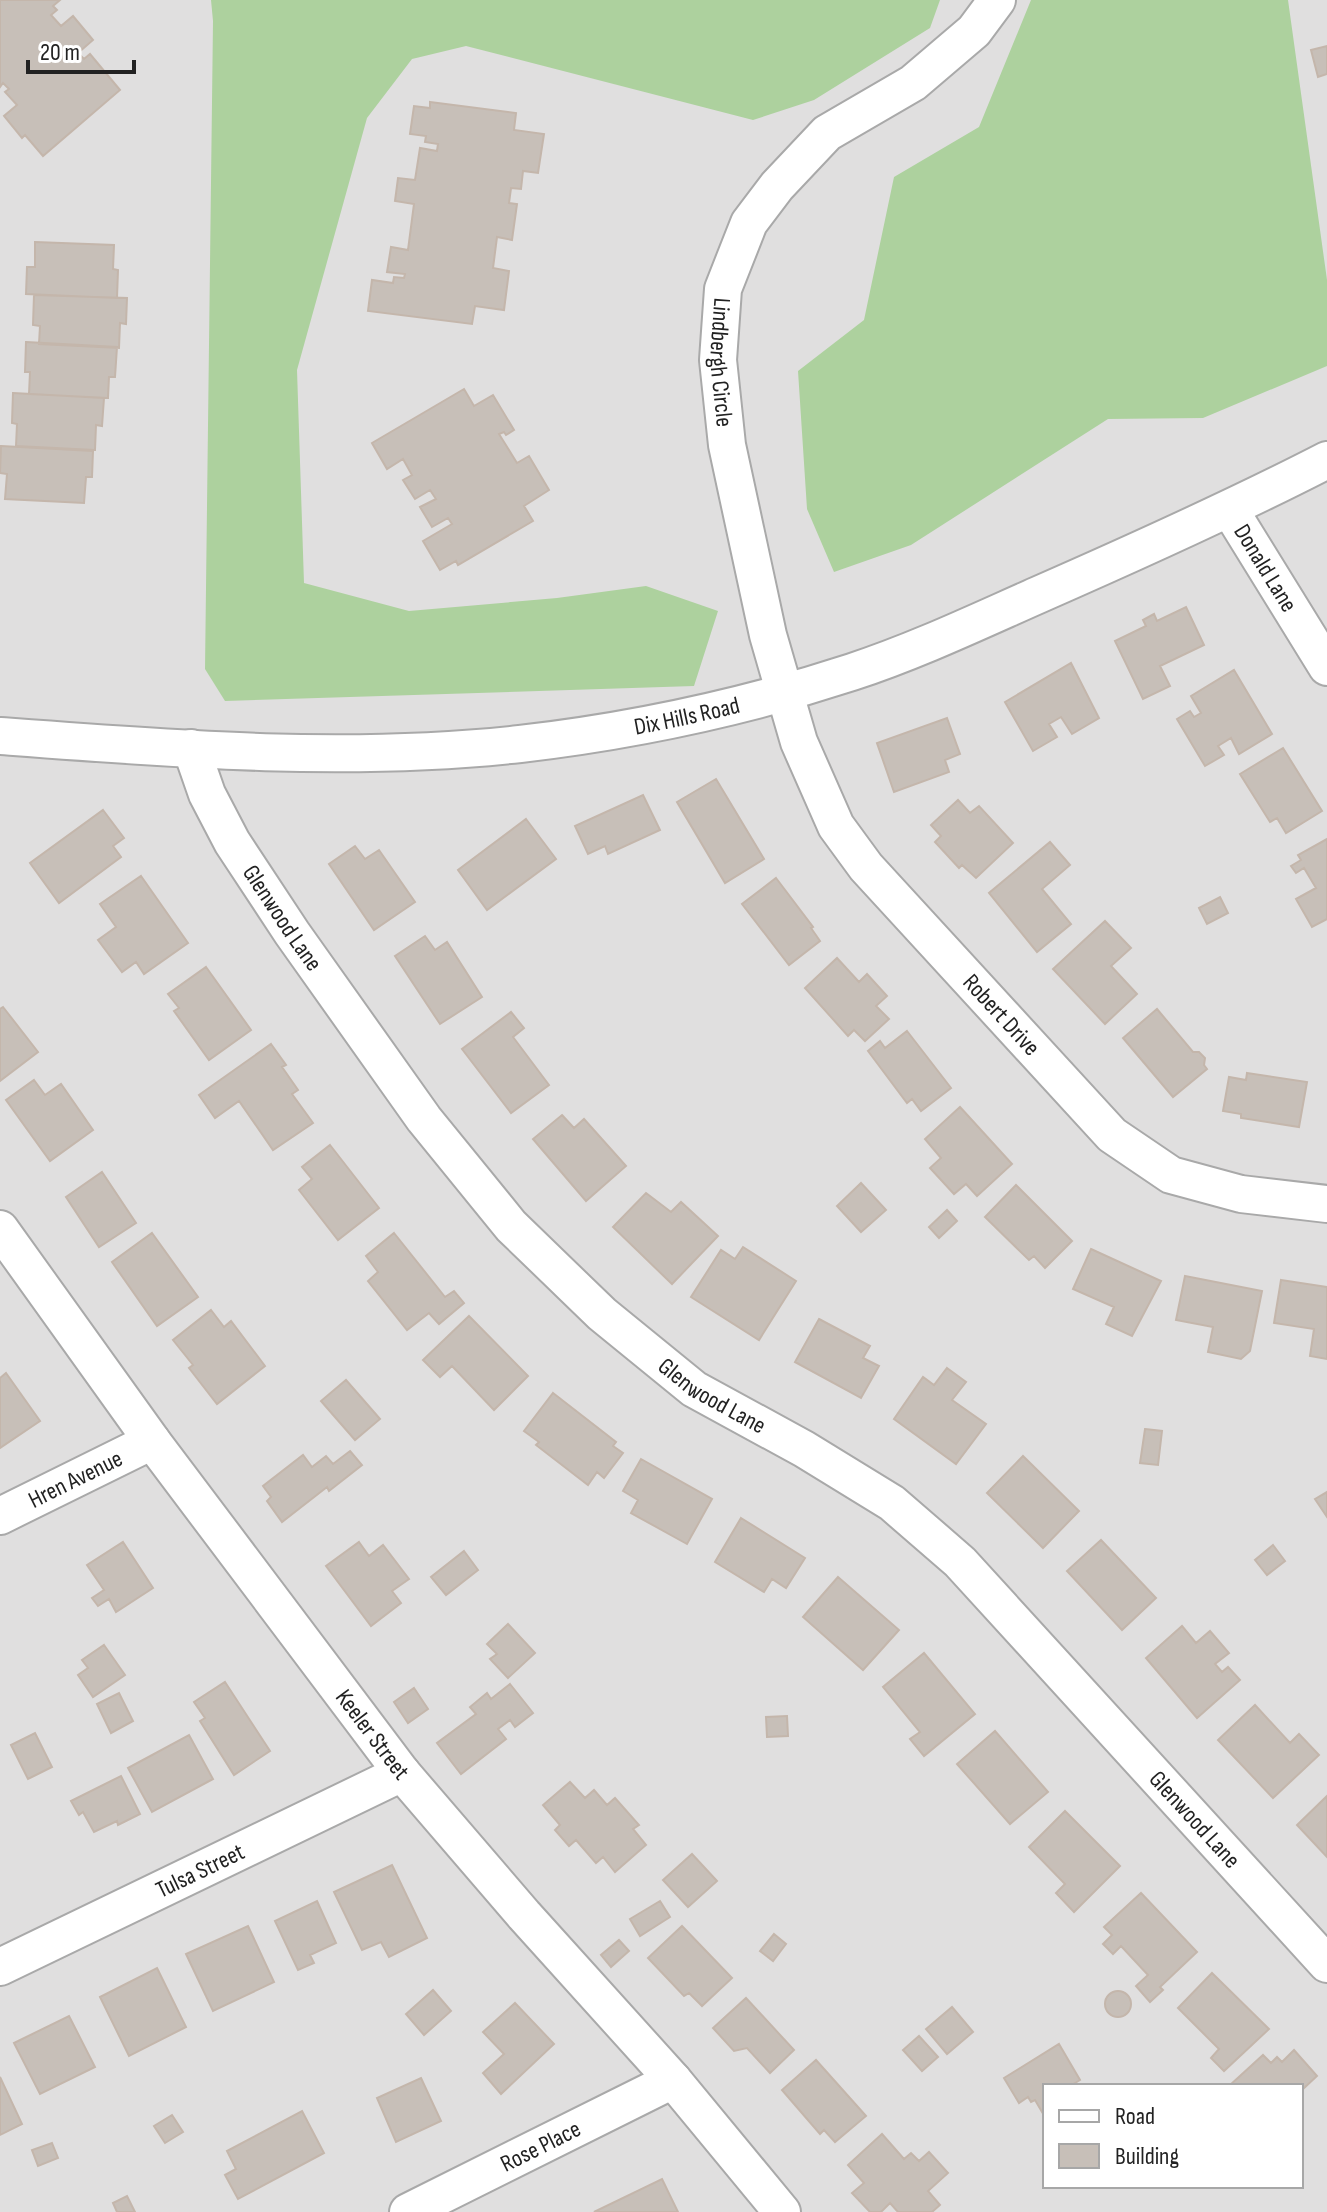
<svg xmlns="http://www.w3.org/2000/svg" width="1327" height="2212" font-family="'Sofia Sans Condensed',sans-serif">
<style>
.residential{fill:#e0dfdf;fill-rule:evenodd}
.forest{fill:#add19e}
.building{fill:#c7bfb8;stroke:#c4b6ab;stroke-width:2}
.lines{fill:none;stroke-linecap:round;stroke-linejoin:round}
.minor-casing{stroke:#a9a9a9;stroke-width:40}
.minor{stroke:#fff;stroke-width:36}
.labels{text-anchor:middle;stroke-width:6;stroke-linejoin:round;paint-order:stroke}
.street-label{font-size:24px;fill:#222;stroke:#fff}
</style>
<rect width="100%" height="100%" fill="#f2efe9"/>
<!-- residential -->
<path class="residential" d="M0 0H1327V2212H0ZM1045 2086H1301V2186H1045Z"/>
<!-- forest -->
<path class="forest" d="M211 0H940L930 28 814 100 753 120 466 46 412 59 367 118 297 370 304 583 409 611 557 598 646 586 718 611 694 686 225 701 205 669 213 21Z
M1031 0H1288L1327 280V366L1203 418 1108 419 911 545 834 572 807 509 798 371 864 320 894 177 979 127Z"/>
<!-- building -->
<path class="building" d="M0 0H60L53 6 57 10 51 15 61 26 73 16 93 40 78 53 84 59 90 54 120 90 43 156 25 135 22 138 4 116 17 105 5 92 9 89 3 83 0 87Z
M1327 46V74L1318 77 1311 50Z
M430 102 516 113 514 130 544 134 538 173 523 171 521 189 511 188 509 203 517 204 512 240 497 237 493 268 509 271 504 310 475 306 472 324 368 311 372 280 393 283 394 277 404 278 405 274 387 272 391 247 408 250 414 204 395 201 398 178 415 180 420 148 437 151 438 144 425 142 426 136 410 134 414 106 430 108Z
M35 242 114 245 113 269 118 270 117 298 26 294 27 267H35Z
M34 295 127 298 126 324 120 323 119 348 39 344 40 326 33 325Z
M26 342 117 347 115 377H109L108 398 29 394 30 372H25Z
M464 389 474 406 493 395 514 430 506 435 504 432 499 434 517 463 529 456 549 490 524 506 533 521 458 565 456 561 440 570 423 541 452 524 448 518 432 527 420 507 436 499 430 490 415 499 403 480 412 475 403 459 387 469 372 443Z
M13 393 104 398 102 426 96 425 95 450 16 446 17 424 12 423Z
M1 446 93 451 92 477H86L84 503 5 499 7 474 0 473Z
M1186 607 1204 645 1160 666 1170 686 1143 699 1115 641 1146 626 1143 620 1154 614 1157 621Z
M1071 663 1099 718 1072 734 1061 717 1049 724 1057 737 1033 751 1005 702Z
M1234 670 1272 734 1239 754 1231 738 1218 746 1224 755 1205 766 1177 719 1190 711 1194 717 1201 713 1191 696Z
M947 718 960 754 945 760 949 772 894 792 877 743Z
M1283 748 1322 811 1286 833 1277 818 1270 822 1240 774Z
M716 779 764 859 725 883 677 802Z
M643 795 660 830 608 854 605 846 588 854 575 826Z
M958 800 970 813 979 806 1013 843 976 878 962 865 959 868 935 842 941 836 931 825Z
M103 810 124 838 113 846 121 857 59 903 30 863Z
M526 819 556 859 487 910 458 870Z
M1327 839V919L1312 927 1296 899 1316 888 1304 868 1296 873 1291 866 1301 860 1298 855Z
M1050 842 1070 865 1042 889 1071 924 1037 952 989 893Z
M355 846 365 859 379 850 415 902 374 930 329 864Z
M141 876 188 943 144 974 136 962 122 972 98 940 116 927 100 904Z
M776 878 813 927 811 928 820 941 789 965 742 904Z
M1220 897 1228 913 1207 924 1199 908Z
M1105 921 1131 948 1111 966 1137 994 1105 1024 1053 969Z
M425 936 435 950 447 942 482 997 440 1024 395 956Z
M837 958 859 982 867 974 887 996 876 1006 889 1019 865 1041 854 1030 848 1036 805 988Z
M206 967 251 1030 209 1060 174 1011 179 1008 168 994Z
M3 1007 38 1052 0 1081V1009Z
M1157 1009 1193 1052H1199L1205 1058 1204 1065 1207 1069 1173 1097 1123 1038Z
M511 1012 524 1028 513 1037 549 1085 511 1113 462 1049Z
M907 1031 951 1088 921 1111 912 1099 907 1103 868 1051 880 1041 885 1048Z
M271 1044 286 1065 282 1067 298 1090 292 1094 313 1123 273 1150 239 1101 215 1118 199 1095Z
M1247 1073 1307 1082 1299 1127 1241 1118V1114L1223 1111 1229 1077 1246 1080Z
M34 1080 45 1095 61 1084 93 1130 50 1161 6 1100Z
M960 1107 1012 1164 977 1196 966 1184 954 1194 930 1168 941 1158 925 1139Z
M562 1115 574 1128 584 1119 626 1166 586 1201 533 1139Z
M330 1145 379 1208 338 1240 299 1190 312 1179 302 1167Z
M102 1172 136 1223 99 1247 66 1197Z
M861 1183 886 1210 861 1232 837 1206Z
M1016 1185 1072 1241 1045 1268 1034 1256 1029 1260 985 1217Z
M646 1193 671 1212 681 1202 718 1236 672 1284 613 1227Z
M947 1210 957 1221 939 1238 929 1227Z
M152 1233 198 1297 157 1326 112 1262Z
M394 1233 445 1297 454 1291 464 1303 439 1324 429 1313 407 1330 368 1281 378 1272 366 1256Z
M743 1247 796 1281 759 1340 691 1297 721 1250 735 1259Z
M1091 1249 1161 1281 1132 1336 1106 1324 1114 1307 1073 1289Z
M1185 1276 1262 1291 1250 1351 1241 1359 1208 1352 1213 1327 1176 1320Z
M1281 1280 1327 1287V1359L1310 1356 1314 1329 1274 1323Z
M211 1310 224 1327 231 1321 265 1366 217 1404 189 1368 193 1365 173 1340Z
M469 1316 528 1376 494 1410 452 1366 440 1377 423 1360Z
M819 1319 870 1346 863 1358 879 1366 861 1398 795 1362Z
M947 1368 966 1382 952 1400 986 1424 956 1464 894 1419 923 1377 934 1385Z
M6 1373 40 1421 0 1448V1378Z
M346 1380 380 1419 355 1440 321 1401Z
M553 1393 616 1442 613 1446 623 1453 604 1478 597 1472 588 1485 536 1445 539 1442 524 1431Z
M1145 1429 1162 1431 1158 1465 1140 1463Z
M350 1451 362 1465 329 1491 327 1487 282 1522 267 1501 271 1497 263 1486 303 1455 312 1467 326 1456 333 1464Z
M1023 1456 1079 1511 1043 1548 987 1493Z
M641 1459 712 1499 687 1544 631 1513 638 1500 623 1491Z
M1327 1492V1517L1315 1499Z
M741 1518 805 1558 786 1588 772 1579 764 1592 715 1562Z
M1101 1540 1156 1598 1122 1630 1067 1571Z
M123 1542 153 1588 116 1612 109 1599 98 1606 92 1598 104 1590 87 1565Z
M359 1542 369 1556 383 1545 409 1579 392 1591 401 1603 371 1626 326 1566Z
M1273 1545 1285 1561 1267 1575 1255 1560Z
M464 1551 478 1570 446 1595 431 1577Z
M838 1577 899 1630 863 1670 803 1617Z
M508 1624 535 1653 508 1678 490 1659 497 1654 487 1644Z
M1182 1626 1196 1643 1210 1631 1229 1653 1215 1664 1222 1672 1228 1667 1240 1680 1197 1718 1146 1658Z
M104 1645 125 1675 93 1697 78 1675 88 1668 82 1660Z
M924 1653 975 1714 924 1756 910 1739 920 1732 883 1687Z
M225 1682 270 1751 234 1775 200 1721 205 1718 194 1702Z
M510 1684 533 1713 515 1727 510 1720 498 1729 506 1739 461 1774 437 1743 476 1714 470 1707 487 1693 491 1699Z
M414 1688 428 1709 408 1723 394 1702Z
M119 1693 133 1721 111 1733 97 1704Z
M1255 1705 1290 1743 1299 1734 1319 1755 1273 1798 1218 1740Z
M787 1716 788 1736 767 1737 766 1717Z
M995 1731 1048 1792 1010 1824 957 1764Z
M35 1733 52 1767 28 1779 11 1745Z
M189 1735 213 1779 152 1812 128 1768Z
M121 1776 140 1814 118 1825 117 1821 94 1832 83 1812 79 1815 71 1801Z
M570 1782 585 1798 594 1790 607 1805 615 1798 639 1825 633 1829 646 1845 615 1872 603 1857 596 1863 576 1840 569 1846 555 1830 560 1825 543 1805Z
M1327 1796V1857L1297 1825Z
M1065 1811 1120 1866 1074 1912 1056 1893 1065 1884 1029 1847Z
M692 1854 717 1881 688 1907 663 1880Z
M392 1865 427 1938 389 1957 381 1942 362 1950 334 1892Z
M1141 1893 1197 1952 1160 1987 1163 1990 1150 2002 1136 1986 1148 1975 1121 1946 1113 1954 1103 1944 1112 1935 1104 1927Z
M317 1901 336 1943 310 1955 314 1963 298 1970 275 1921Z
M660 1901 670 1917 640 1936 630 1919Z
M248 1926 274 1982 213 2011 186 1954Z
M682 1926 732 1978 702 2006 689 1993 684 1996 648 1958Z
M774 1934 786 1944 773 1961 760 1951Z
M619 1940 629 1951 611 1967 601 1955Z
M157 1968 186 2027 129 2056 100 1997Z
M1212 1973 1269 2029 1224 2071 1211 2058 1219 2049 1178 2008Z
M433 1990 451 2011 424 2035 406 2014Z
M1105 2004a13 13 0 1 1 26 0a13 13 0 1 1-26 0Z
M746 1998 794 2050 770 2073 747 2048 734 2051 713 2028Z
M515 2003 554 2044 501 2094 483 2073 504 2054 483 2032Z
M952 2007 973 2032 947 2054 926 2029Z
M69 2016 95 2067 40 2094 14 2043Z
M919 2036 938 2057 922 2071 903 2050Z
M1059 2044 1080 2080 1070 2086H1045V2117L1035 2100 1031 2102 1028 2097 1019 2103 1004 2078Z
M1294 2050 1317 2076 1301 2091V2086H1229L1263 2055 1271 2063 1277 2057 1282 2062Z
M816 2060 866 2116 835 2142 824 2130 820 2134 782 2090Z
M0 2077 22 2124 0 2135Z
M421 2078 441 2121 396 2142 377 2098Z
M302 2111 324 2153 238 2199 225 2175 236 2169 227 2151Z
M172 2115 183 2132 165 2143 154 2126Z
M882 2134 904 2159 911 2153 919 2161 929 2152 948 2173 928 2191 940 2205 932 2212H898L890 2203 881 2212H870L852 2193 864 2183 848 2165Z
M52 2143 58 2158 38 2166 32 2150Z
M662 2179 678 2212H594Z
M127 2196 135 2212H117L113 2203Z"/>
<g class="lines">
<defs>
<g id="minor">
<path id="s1" d="M997 0 974 31 913 83 827 133 777 186 749 223 723 289 718 360 727 445 768 635 799 742 836 826 866 867 1112 1135 1171 1175 1241 1194 1327 1204"/>
<path id="s2" d="M1230 510 1327 667"/>
<path id="s3" d="M0 736C172 749 348 763 520 744 632 731 745 707 852 672 916 651 977 622 1038 595 1136 552 1232 509 1327 460"/>
<path id="s4" d="M191 748 207 794 232 842 292 933 424 1119 511 1226 602 1314 694 1389 804 1449 892 1503 960 1562 1327 1964"/>
<path id="s5" d="M0 1229 152 1441 402 1773 524 1915 673 2080 782 2212"/>
<path id="s6" d="M0 1516 152 1441"/>
<path id="s7" d="M0 1967 402 1773"/>
<path id="s8" d="M408 2212 673 2080"/>
</g>
</defs>
<!-- minor casing -->
<use href="#minor" class="minor-casing"/>
<!-- minor -->
<use href="#minor" class="minor"/>
</g>
<g class="labels">
<!-- street labels -->
<g class="street-label">
<text dy="8" stroke="none"><textPath href="#s1" startOffset="482">Lindbergh Circle</textPath></text>
<text dy="8" stroke="none"><textPath href="#s2" startOffset="68">Donald Lane</textPath></text>
<text dy="8" stroke="none"><textPath href="#s3" startOffset="690">Dix Hills Road</textPath></text>
<text dy="8" stroke="none"><textPath href="#s4" startOffset="194">Glenwood Lane</textPath></text>
<text dy="8" stroke="none"><textPath href="#s1" startOffset="1214">Robert Drive</textPath></text>
<text dy="8" stroke="none"><textPath href="#s4" startOffset="842">Glenwood Lane</textPath></text>
<text dy="8" stroke="none"><textPath href="#s6" startOffset="84">Hren Avenue</textPath></text>
<text dy="8" stroke="none"><textPath href="#s5" startOffset="628">Keeler Street</textPath></text>
<text dy="8" stroke="none"><textPath href="#s4" startOffset="1490">Glenwood Lane</textPath></text>
<text dy="8" stroke="none"><textPath href="#s7" startOffset="222">Tulsa Street</textPath></text>
<text dy="8" stroke="none"><textPath href="#s8" startOffset="148">Rose Place</textPath></text>
</g>
</g>
<!-- legend -->
<rect x="1043" y="2084" width="260" height="104" fill="#ffffff" stroke="#a7a7a7" stroke-width="2"/>
<rect x="1059" y="2110" width="40" height="12" fill="#ffffff" stroke="#a7a7a7" stroke-width="2"/>
<text x="1115" y="2124" font-size="24" fill="#222222">Road</text>
<rect x="1059" y="2144" width="40" height="24" fill="#c7bfb8" stroke="#a7a7a7" stroke-width="2"/>
<text x="1115" y="2164" font-size="24" fill="#222222">Building</text>
<!-- scale -->
<path d="M28 60v12h106v-12" fill="none" stroke="#222222" stroke-width="4"/>
<text x="40" y="60" font-size="24" fill="#222222" stroke="#ffffff" stroke-width="6" paint-order="stroke">20 m</text>
</svg>
